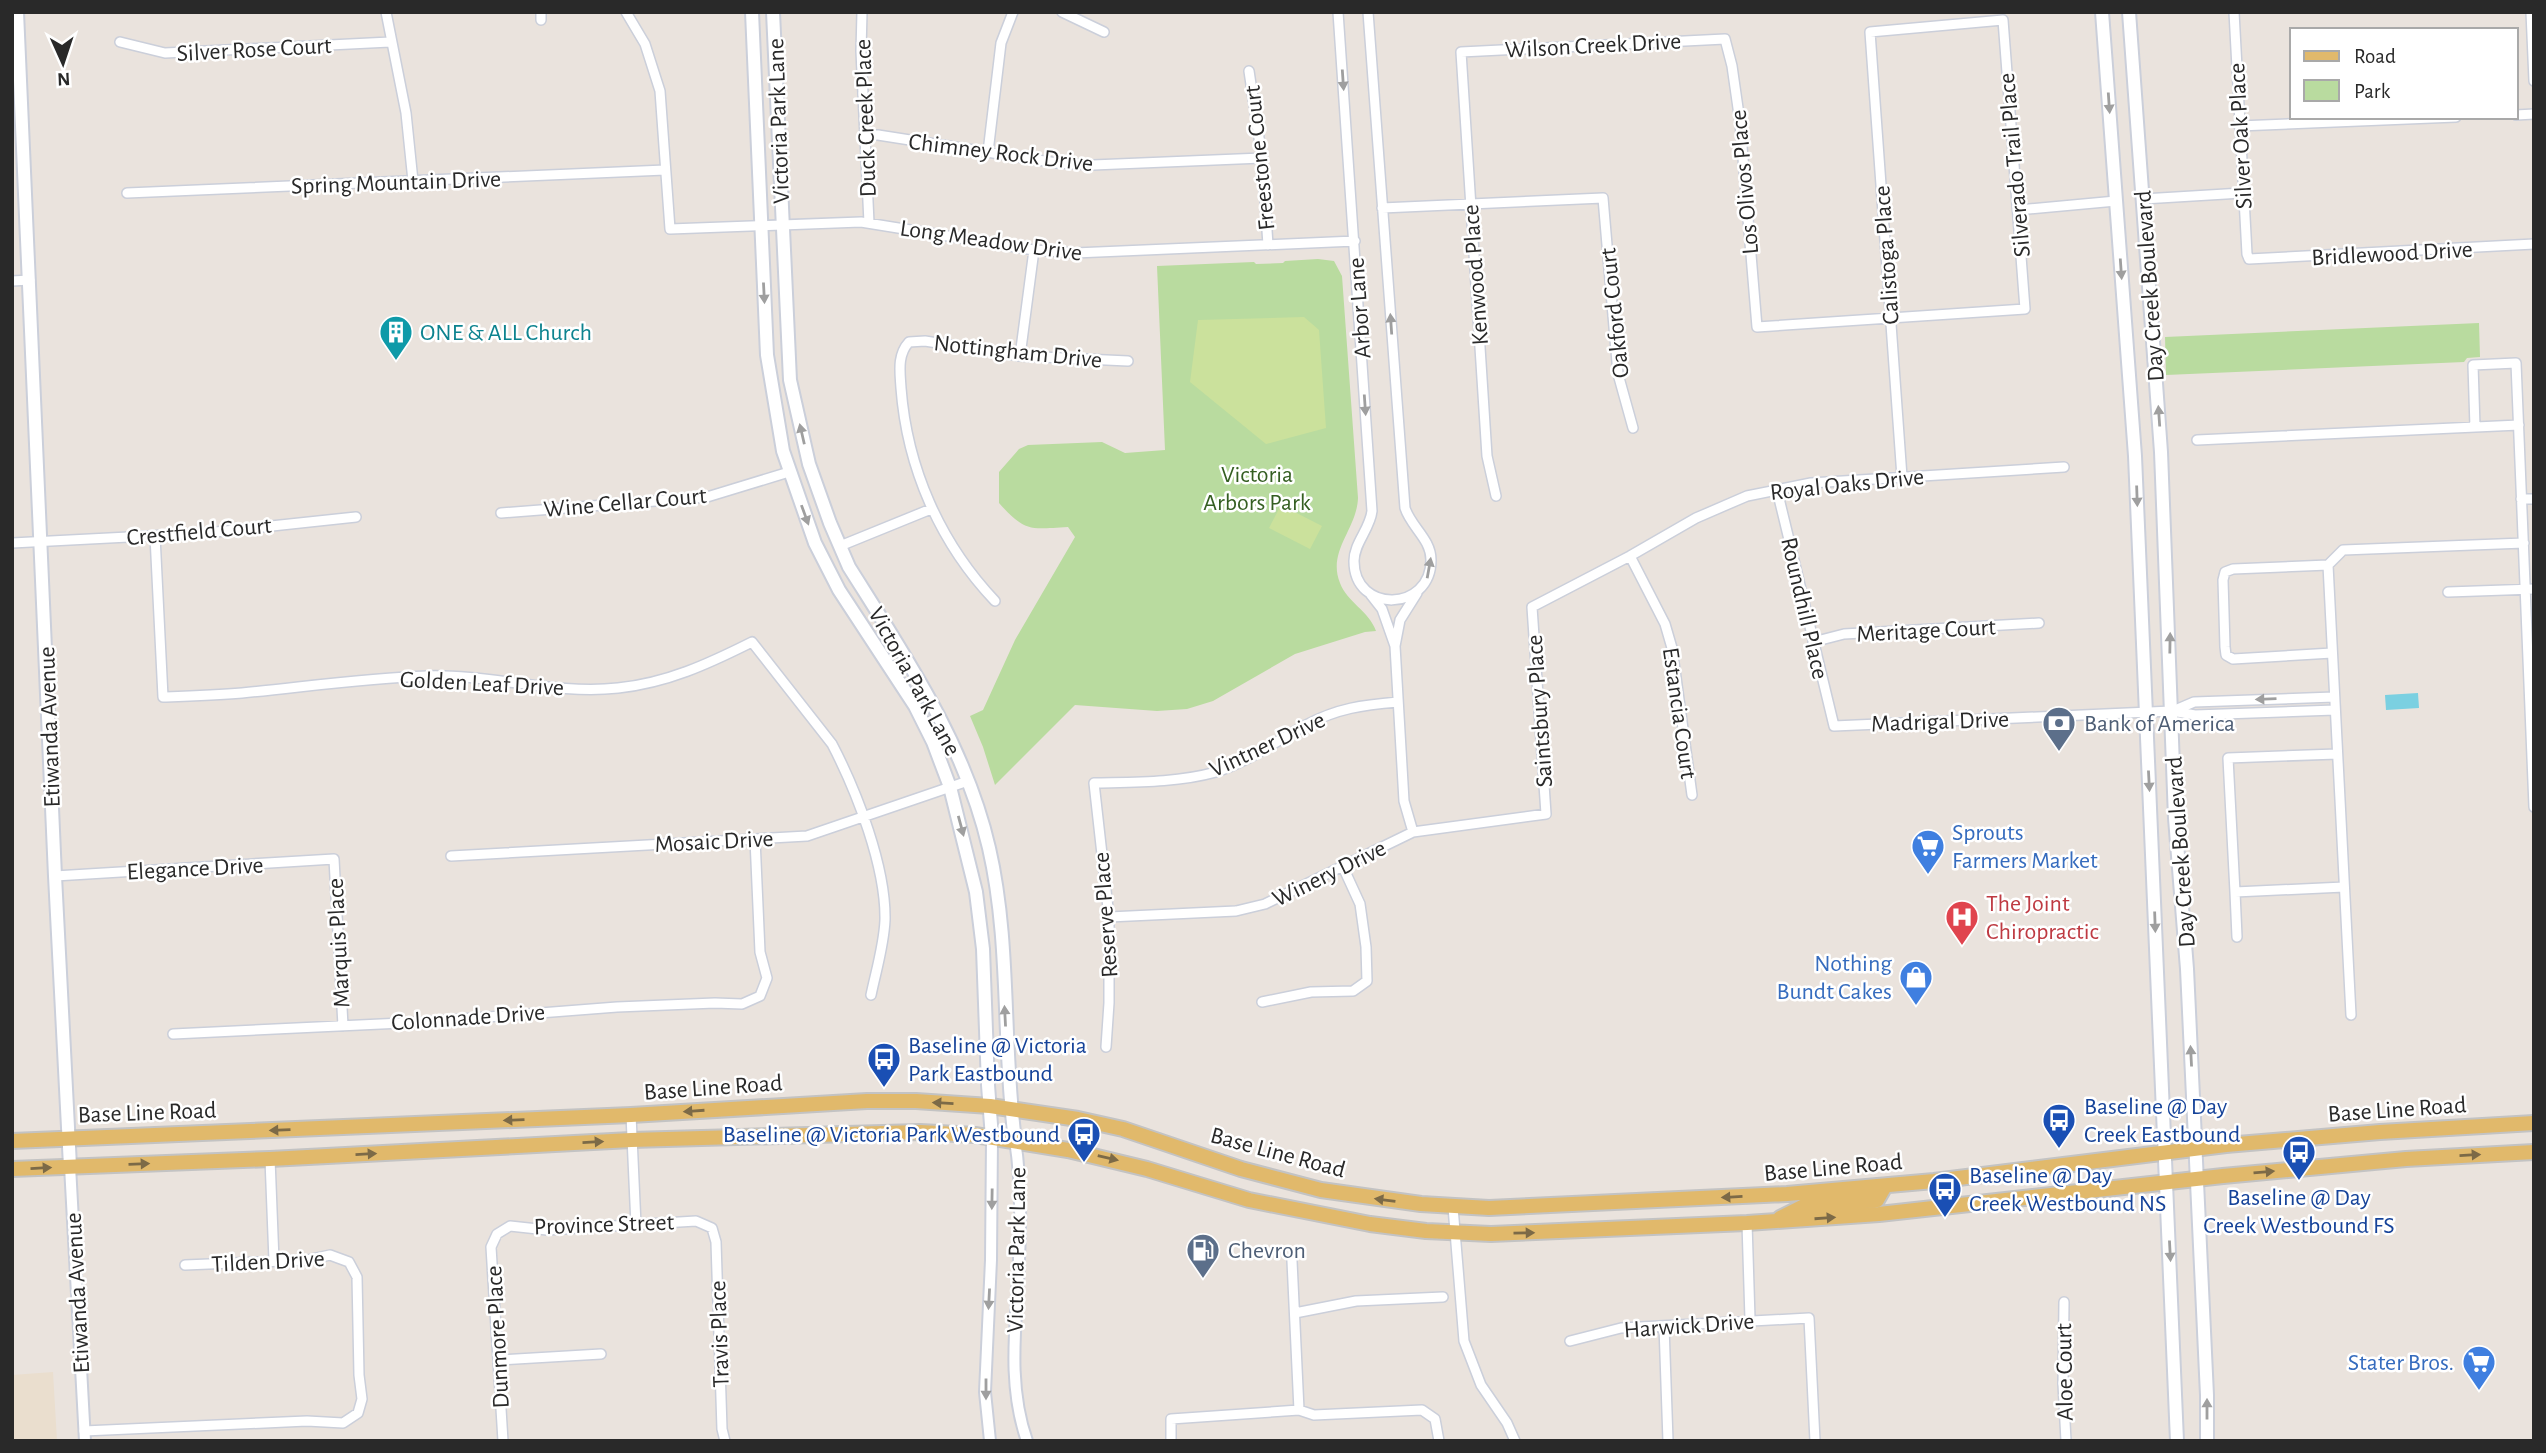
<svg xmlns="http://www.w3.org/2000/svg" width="2546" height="1453" font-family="'Alegreya Sans',sans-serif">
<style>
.education{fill:#eadece}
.green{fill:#b9db9f}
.pitch{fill:#cbe19c}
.water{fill:#7bd0e1}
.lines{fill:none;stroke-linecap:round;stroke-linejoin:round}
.minor-casing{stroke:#cbcfda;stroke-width:12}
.tertiary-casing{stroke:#cbcfda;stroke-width:14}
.secondary-casing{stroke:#cbcfda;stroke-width:16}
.primary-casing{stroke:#c3c3c3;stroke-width:18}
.minor{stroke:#fff;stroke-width:9}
.tertiary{stroke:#fff;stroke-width:10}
.secondary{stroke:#fff;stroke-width:12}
.primary{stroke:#e1b96b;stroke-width:14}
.oneway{fill:#9f9f9f}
.oneway2{fill:#7c6a47}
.labels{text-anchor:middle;stroke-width:5;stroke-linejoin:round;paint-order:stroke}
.street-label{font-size:24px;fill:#292929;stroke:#fff}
.culture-label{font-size:24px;fill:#0d838f;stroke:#fff;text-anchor:start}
.park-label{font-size:24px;fill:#345e21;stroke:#fff}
.service-label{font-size:24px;fill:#4e5e75;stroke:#fff;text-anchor:start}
.shop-label{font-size:24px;fill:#366cbe;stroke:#fff;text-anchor:end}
.health-label{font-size:24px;fill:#be3a42;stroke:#fff;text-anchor:start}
.transit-label{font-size:24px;fill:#164399;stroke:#fff;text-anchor:start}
</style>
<rect width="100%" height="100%" fill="#eae3dd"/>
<!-- education -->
<path class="education" d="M53 1372 57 1441H12V1375Z"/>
<!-- green -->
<path class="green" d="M1318 259 1334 261 1342 276 1358 498C1357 529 1327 551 1340 583 1347 602 1369 611 1376 631L1365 632 1295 654 1213 701 1187 709 1157 711 1075 705 995 785 983 747 970 716 983 710 1015 640 1075 537 1068 527C1030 529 1026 533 999 503V472L1019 449 1028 445 1102 442 1125 453 1165 450 1157 266 1254 262 1256 264 1283 263 1285 261Z
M2479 323 2480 357 2467 358 2464 362 2166 375 2165 337Z"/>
<!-- pitch -->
<path class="pitch" d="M1304 317 1319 330 1326 428 1266 444 1190 382 1198 320Z
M1281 505 1322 526 1310 549 1269 528Z"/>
<!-- water -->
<path class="water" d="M2418 693 2419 708 2386 710 2385 695Z"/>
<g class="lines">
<defs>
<path id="minor" d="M386 12 406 113 413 181
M541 12V20
M626 12 645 44 660 91 670 229 861 222 1034 250 1075 253 1355 241
M862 12 861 51 869 223
M1062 12 1104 32
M1338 12 1372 511C1370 529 1354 543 1354 561 1354 614 1431 612 1431 560 1431 539 1411 527 1405 508L1368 12
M2234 12 2247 254 2249 259 2534 244
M2531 12 2534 81
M120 42 165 53 390 42
M1249 71 1262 158 1268 245
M2516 115 2534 114
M2239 126 2456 117
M865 135H878L1057 163 1093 165 1262 158
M988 152 1001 43 1013 12
M127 193 665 170
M2143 199 2242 193
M1382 208 1603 198 1618 374 1633 428
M2018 210 2116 201
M12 281 30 280
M1020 356 1034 250
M2475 427 2473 365 2516 363 2534 807
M2197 440 2519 425
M1777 490 1834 726 2172 711 2195 715 2335 710
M1496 496 1487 456 1461 52 1725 39 1732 66 1740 122 1757 327 2025 309 2003 20 1870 32 1902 477
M2521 499H2534
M501 513 707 497 789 472
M155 536 163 697C189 696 216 695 242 693 304 687 365 678 427 676 490 674 555 695 618 688 667 683 708 664 752 642L832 744C857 792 886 867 885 920 884 945 876 971 871 995
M12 543 206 533 356 517
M840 546 931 509
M1630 556 1665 624 1672 648 1692 795
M2328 565 2233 569 2225 572 2223 580 2225 647 2226 655 2233 659 2332 653
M2448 592 2534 589
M1371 595 1382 609 1395 646 1400 620 1417 593
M995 601C940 543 907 468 901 388 900 372 897 355 909 342L925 341 1020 356 1128 361
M1813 642 1844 634 2039 623
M1395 646 1404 801 1413 832
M2173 711 2194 702 2334 697
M2337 754 2228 758 2235 892 2344 887
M451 856 807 836 968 781
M55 876 334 859 343 1026
M2235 892 2237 937
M1109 917 1236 911 1265 904 1413 832 1546 814 1532 607 1630 556 1696 518 1747 496 1811 483 2064 467
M1262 1002 1311 992 1353 991 1367 981 1366 947 1360 904 1343 867
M2351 1015 2328 565 2343 550 2524 543
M173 1034 423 1022 617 1007 715 1003 742 1004 760 996 767 978 760 952 755 839
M1106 1047 1109 1003V917L1094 783C1134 782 1176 783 1216 772 1248 762 1276 741 1306 725 1338 708 1363 705 1398 702
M631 1115 636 1225
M270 1159 274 1261
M1453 1207 1464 1341 1481 1385 1507 1423 1515 1441
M1747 1223 1750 1319
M1292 1261 1299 1410
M2064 1302 2063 1384 2066 1441
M1295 1313 1356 1301 1443 1297
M1664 1326 1668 1441
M1570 1341 1621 1328 1809 1318 1815 1441
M499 1360 601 1354
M84 1431 307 1421 343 1423 358 1413 362 1399 359 1375 357 1277 349 1262 330 1255 307 1260 185 1265
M503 1441 491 1247 497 1234 510 1226 547 1230 696 1221 712 1228 716 1242 722 1429 725 1441
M1171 1441V1419L1299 1410 1314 1415 1422 1410 1435 1419 1439 1441"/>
<path id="tertiary" d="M1015 1140C1021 1178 1021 1220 1019 1259 1017 1320 1006 1381 1027 1441
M70 1166 85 1441
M990 1441 985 1392 991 1260 992 1138"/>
<path id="secondary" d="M17 12 55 876 70 1166
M752 12 767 355 783 451 815 543 839 590 915 706 933 742 950 787 976 892 983 949 988 1085 992 1138
M773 12 790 380 809 464 830 523 849 567C905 656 965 744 989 848 1011 943 1002 1044 1015 1140
M2102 12 2135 456 2177 1441
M2129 12 2161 452 2175 818 2187 969 2207 1395V1441"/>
<path id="primary" d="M12 1141 631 1115 867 1101H916L990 1106 1078 1119 1123 1129 1241 1169 1321 1190 1421 1204 1489 1208 1787 1194 1934 1181 2226 1145 2380 1132 2534 1123
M12 1169 270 1159 631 1140 920 1132 975 1135 1068 1150 1147 1169 1249 1200 1370 1224 1426 1231 1491 1234 1747 1223 1879 1214 2223 1176 2406 1159 2534 1152
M1780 1218 1806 1205 1877 1200 1885 1186"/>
</defs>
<!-- minor casing -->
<use href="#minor" class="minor-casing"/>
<!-- tertiary casing -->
<use href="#tertiary" class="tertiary-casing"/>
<!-- secondary casing -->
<use href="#secondary" class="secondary-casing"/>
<!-- primary casing -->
<use href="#primary" class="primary-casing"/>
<!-- minor -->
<use href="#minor" class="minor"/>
<!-- tertiary -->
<use href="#tertiary" class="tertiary"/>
<!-- secondary -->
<use href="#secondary" class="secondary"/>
<!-- primary -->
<use href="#primary" class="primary"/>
</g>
<!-- one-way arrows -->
<defs><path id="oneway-solid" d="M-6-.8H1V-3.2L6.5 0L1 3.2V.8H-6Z" transform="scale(1.75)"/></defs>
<g class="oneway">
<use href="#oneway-solid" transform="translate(1343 80) rotate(86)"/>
<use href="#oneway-solid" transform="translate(2109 103) rotate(86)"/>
<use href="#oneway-solid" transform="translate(2121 269) rotate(86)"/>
<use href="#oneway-solid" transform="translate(764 293) rotate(87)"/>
<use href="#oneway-solid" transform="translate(1391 324) rotate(-94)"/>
<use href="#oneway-solid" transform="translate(1365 405) rotate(86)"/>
<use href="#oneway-solid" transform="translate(2159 416) rotate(-94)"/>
<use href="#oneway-solid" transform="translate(802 434) rotate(-103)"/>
<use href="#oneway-solid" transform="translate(2137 496) rotate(88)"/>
<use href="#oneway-solid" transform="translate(805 515) rotate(70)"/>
<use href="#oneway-solid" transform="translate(1429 568) rotate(-80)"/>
<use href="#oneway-solid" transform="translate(2170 643) rotate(-89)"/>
<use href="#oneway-solid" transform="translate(2266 699) rotate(178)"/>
<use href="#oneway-solid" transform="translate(2149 781) rotate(87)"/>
<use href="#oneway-solid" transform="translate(961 826) rotate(75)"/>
<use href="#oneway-solid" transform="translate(2155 922) rotate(88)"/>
<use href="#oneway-solid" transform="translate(1005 1016) rotate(-93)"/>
<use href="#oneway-solid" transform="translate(2191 1056) rotate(-93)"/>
<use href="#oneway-solid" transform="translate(992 1199) rotate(91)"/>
<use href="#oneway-solid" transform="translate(2170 1251) rotate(87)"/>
<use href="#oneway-solid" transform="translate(989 1299) rotate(93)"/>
<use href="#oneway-solid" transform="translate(986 1389) rotate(90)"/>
<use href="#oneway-solid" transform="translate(2207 1409) rotate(-90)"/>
</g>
<g class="oneway2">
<use href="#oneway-solid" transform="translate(943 1103) rotate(-177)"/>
<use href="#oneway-solid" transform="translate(694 1111) rotate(176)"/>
<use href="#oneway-solid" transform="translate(514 1120) rotate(178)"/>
<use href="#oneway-solid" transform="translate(280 1130) rotate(178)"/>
<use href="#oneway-solid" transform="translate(593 1142) rotate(-3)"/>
<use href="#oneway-solid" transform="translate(366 1154) rotate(-3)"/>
<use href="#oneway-solid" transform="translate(2470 1155) rotate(-3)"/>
<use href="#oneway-solid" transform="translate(1108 1158) rotate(13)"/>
<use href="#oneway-solid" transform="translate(139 1164) rotate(-2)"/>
<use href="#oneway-solid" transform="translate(41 1168) rotate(-3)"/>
<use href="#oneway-solid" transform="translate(2264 1172) rotate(-5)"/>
<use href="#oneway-solid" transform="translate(1732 1197) rotate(177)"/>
<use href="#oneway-solid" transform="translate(1385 1200) rotate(-173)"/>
<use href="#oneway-solid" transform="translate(1825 1218) rotate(-4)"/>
<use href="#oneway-solid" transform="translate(1524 1233) rotate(-1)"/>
</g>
<!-- icons -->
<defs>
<symbol id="building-pin" viewBox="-11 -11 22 30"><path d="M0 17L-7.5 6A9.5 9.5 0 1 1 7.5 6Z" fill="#0f9aa8" stroke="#fff"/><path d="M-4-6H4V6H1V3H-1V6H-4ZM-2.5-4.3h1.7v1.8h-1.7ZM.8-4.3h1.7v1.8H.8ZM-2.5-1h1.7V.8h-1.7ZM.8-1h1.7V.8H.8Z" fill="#fff"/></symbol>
<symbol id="bank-pin" viewBox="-11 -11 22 30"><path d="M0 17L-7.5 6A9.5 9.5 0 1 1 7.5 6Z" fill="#5c6f8a" stroke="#fff"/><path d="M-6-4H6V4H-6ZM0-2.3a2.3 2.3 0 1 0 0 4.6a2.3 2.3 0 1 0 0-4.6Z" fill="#fff"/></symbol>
<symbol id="supermarket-pin" viewBox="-11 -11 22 30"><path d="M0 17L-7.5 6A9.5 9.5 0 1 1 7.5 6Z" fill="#3f7fe0" stroke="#fff"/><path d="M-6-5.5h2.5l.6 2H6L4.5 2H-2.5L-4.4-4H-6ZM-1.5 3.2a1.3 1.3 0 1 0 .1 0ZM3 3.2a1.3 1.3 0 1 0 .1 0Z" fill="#fff"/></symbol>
<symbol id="hospital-pin" viewBox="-11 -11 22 30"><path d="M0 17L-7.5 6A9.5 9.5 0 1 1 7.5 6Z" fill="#e0444e" stroke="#fff"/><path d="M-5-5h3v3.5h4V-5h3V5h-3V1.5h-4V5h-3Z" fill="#fff"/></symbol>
<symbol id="shop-pin" viewBox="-11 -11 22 30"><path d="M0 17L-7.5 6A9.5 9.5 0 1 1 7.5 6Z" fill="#3f7fe0" stroke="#fff"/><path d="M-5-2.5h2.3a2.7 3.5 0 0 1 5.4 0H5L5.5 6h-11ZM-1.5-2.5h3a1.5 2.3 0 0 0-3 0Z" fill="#fff"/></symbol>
<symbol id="bus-pin" viewBox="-11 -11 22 30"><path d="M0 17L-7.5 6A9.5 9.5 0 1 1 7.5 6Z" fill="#1a4fb4" stroke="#fff"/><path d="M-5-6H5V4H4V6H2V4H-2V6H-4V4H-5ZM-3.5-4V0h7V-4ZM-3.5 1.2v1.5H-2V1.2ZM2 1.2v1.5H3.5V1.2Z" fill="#fff"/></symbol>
<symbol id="fuel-pin" viewBox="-11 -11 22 30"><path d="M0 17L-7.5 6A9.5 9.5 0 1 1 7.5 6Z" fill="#5c6f8a" stroke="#fff"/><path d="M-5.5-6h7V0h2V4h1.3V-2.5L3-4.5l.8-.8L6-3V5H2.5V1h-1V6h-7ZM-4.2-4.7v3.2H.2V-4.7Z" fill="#fff"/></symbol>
</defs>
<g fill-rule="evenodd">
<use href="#building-pin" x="377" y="313" width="38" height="52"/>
<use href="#bank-pin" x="2040" y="704" width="38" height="52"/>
<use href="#supermarket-pin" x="1909" y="827" width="38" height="52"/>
<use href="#hospital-pin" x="1943" y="898" width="38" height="52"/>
<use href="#shop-pin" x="1897" y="958" width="38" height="52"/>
<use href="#bus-pin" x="865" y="1040" width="38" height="52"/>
<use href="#bus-pin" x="2040" y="1101" width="38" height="52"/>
<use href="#bus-pin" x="1065" y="1115" width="38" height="52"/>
<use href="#bus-pin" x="2280" y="1133" width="38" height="52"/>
<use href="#bus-pin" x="1926" y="1170" width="38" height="52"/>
<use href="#fuel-pin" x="1184" y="1231" width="38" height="52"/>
<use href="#supermarket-pin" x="2460" y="1343" width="38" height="52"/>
</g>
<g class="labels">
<!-- street labels -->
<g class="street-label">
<text transform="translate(1593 45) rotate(-3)" y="8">Wilson Creek Drive</text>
<text transform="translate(254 49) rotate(-3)" y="8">Silver Rose Court</text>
<text transform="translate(865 118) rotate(-92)" y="8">Duck Creek Place</text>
<text transform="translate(778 121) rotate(-92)" y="8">Victoria Park Lane</text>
<text transform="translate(2240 136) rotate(-93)" y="8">Silver Oak Place</text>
<text transform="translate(1001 152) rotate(7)" y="8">Chimney Rock Drive</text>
<text transform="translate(1259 158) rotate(-96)" y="8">Freestone Court</text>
<text transform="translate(2014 165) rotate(-95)" y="8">Silverado Trail Place</text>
<text transform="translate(396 182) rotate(-2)" y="8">Spring Mountain Drive</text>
<text transform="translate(1744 182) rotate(-95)" y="8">Los Olivos Place</text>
<text transform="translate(991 240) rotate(8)" y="8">Long Meadow Drive</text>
<text transform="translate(2392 253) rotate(-3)" y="8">Bridlewood Drive</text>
<text transform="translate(1886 255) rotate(-94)" y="8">Calistoga Place</text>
<text transform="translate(1475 275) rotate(-94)" y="8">Kenwood Place</text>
<text transform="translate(2149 286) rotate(-94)" y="8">Day Creek Boulevard</text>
<text transform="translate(1359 308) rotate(-94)" y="8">Arbor Lane</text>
<text transform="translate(1614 313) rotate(-96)" y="8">Oakford Court</text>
<text transform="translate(1018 351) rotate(6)" y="8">Nottingham Drive</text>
<text transform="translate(1847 484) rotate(-6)" y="8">Royal Oaks Drive</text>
<text transform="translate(625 502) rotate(-5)" y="8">Wine Cellar Court</text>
<text transform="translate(199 531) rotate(-5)" y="8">Crestfield Court</text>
<text transform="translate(1805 608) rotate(77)" y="8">Roundhill Place</text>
<text transform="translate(1926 630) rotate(-3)" y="8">Meritage Court</text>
<text transform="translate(915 681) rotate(61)" y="8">Victoria Park Lane</text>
<text transform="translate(482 683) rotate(3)" y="8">Golden Leaf Drive</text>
<text transform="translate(1539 711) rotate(-94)" y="8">Saintsbury Place</text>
<text transform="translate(1680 713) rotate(82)" y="8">Estancia Court</text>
<text transform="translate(1940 721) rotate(-2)" y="8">Madrigal Drive</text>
<text transform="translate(49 727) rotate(-92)" y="8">Etiwanda Avenue</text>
<text transform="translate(1267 744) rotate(-25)" y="8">Vintner Drive</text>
<text transform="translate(714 841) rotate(-3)" y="8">Mosaic Drive</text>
<text transform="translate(2180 852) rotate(-94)" y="8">Day Creek Boulevard</text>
<text transform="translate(195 868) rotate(-3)" y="8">Elegance Drive</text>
<text transform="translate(1329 873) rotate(-26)" y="8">Winery Drive</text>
<text transform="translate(1105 915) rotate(-94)" y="8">Reserve Place</text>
<text transform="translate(338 943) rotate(-93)" y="8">Marquis Place</text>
<text transform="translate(468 1017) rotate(-4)" y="8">Colonnade Drive</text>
<text transform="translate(713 1087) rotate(-4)" y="8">Base Line Road</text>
<text transform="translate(2397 1109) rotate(-4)" y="8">Base Line Road</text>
<text transform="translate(147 1112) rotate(-2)" y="8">Base Line Road</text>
<text transform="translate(1278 1152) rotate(15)" y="8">Base Line Road</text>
<text transform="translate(1833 1167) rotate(-5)" y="8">Base Line Road</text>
<text transform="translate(604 1224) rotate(-2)" y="8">Province Street</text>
<text transform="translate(1016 1250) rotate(-89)" y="8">Victoria Park Lane</text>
<text transform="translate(268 1261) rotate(-3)" y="8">Tilden Drive</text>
<text transform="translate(77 1293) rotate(-93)" y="8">Etiwanda Avenue</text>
<text transform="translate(1689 1325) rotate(-4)" y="8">Harwick Drive</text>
<text transform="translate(719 1334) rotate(-92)" y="8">Travis Place</text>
<text transform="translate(497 1337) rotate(-93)" y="8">Dunmore Place</text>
<text transform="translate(2064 1372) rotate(-91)" y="8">Aloe Court</text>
</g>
<!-- culture labels -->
<g class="culture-label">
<text x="420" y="340">ONE &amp; ALL Church</text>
</g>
<!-- park labels -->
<g class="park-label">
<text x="1257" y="482">Victoria<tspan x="1257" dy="28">Arbors Park</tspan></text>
</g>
<!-- service labels -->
<g class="service-label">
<text x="2084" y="731">Bank of America</text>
<text x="1228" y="1258">Chevron</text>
</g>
<!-- shop labels -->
<g class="shop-label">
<text x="1952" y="840" text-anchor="start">Sprouts<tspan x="1952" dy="28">Farmers Market</tspan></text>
<text x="1892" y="971">Nothing<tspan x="1892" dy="28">Bundt Cakes</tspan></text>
<text x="2454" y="1370">Stater Bros.</text>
</g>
<!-- health labels -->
<g class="health-label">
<text x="1986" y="911">The Joint<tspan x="1986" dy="28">Chiropractic</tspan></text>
</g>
<!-- transit labels -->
<g class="transit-label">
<text x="908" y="1053">Baseline @ Victoria<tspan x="908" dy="28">Park Eastbound</tspan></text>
<text x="2084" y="1114">Baseline @ Day<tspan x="2084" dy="28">Creek Eastbound</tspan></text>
<text x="1060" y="1142" text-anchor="end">Baseline @ Victoria Park Westbound</text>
<text x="1969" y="1183">Baseline @ Day<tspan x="1969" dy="28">Creek Westbound NS</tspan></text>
<text x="2299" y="1205" text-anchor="middle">Baseline @ Day<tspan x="2299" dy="28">Creek Westbound FS</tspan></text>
</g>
</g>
<!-- border -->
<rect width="2546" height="1453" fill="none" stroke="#292929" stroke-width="28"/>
<!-- legend -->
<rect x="2290" y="28" width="228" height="91" fill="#ffffff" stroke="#a9a9a9" stroke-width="2"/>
<rect x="2304" y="51" width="35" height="10" fill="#e1b96b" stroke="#a9a9a9" stroke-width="2"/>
<text x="2354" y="63" font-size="21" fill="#292929">Road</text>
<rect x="2304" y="80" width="35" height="21" fill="#b9db9f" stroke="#a9a9a9" stroke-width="2"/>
<text x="2354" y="98" font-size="21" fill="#292929">Park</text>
<!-- north arrow -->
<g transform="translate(63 63) rotate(177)" stroke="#ffffff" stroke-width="5" paint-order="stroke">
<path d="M0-5L12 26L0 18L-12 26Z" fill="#292929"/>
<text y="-10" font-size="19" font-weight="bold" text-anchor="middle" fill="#292929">N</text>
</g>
</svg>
